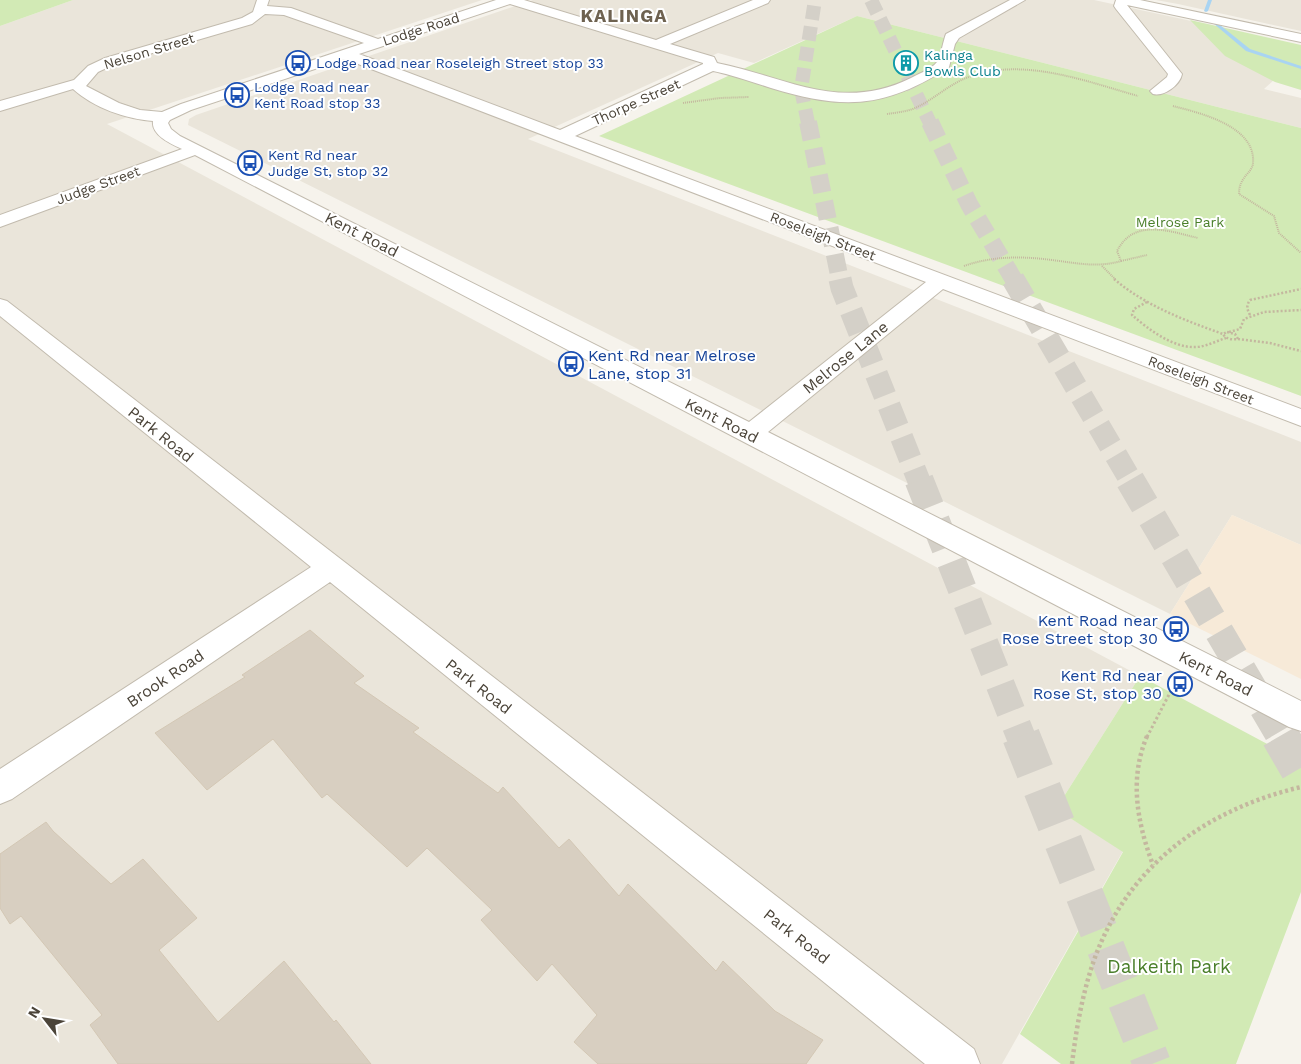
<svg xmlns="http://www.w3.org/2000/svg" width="1301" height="1064" font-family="'Work Sans',sans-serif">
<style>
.residential{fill:#eae5da}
.commercial{fill:#f7ead8}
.green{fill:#d2eab5}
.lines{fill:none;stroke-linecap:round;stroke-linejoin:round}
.stream{fill:#a9d4f2;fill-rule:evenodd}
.building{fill:#d8cfc1;stroke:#d3c7b4}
.highway-tunnel-far4{stroke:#d4d0c8;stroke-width:14;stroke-dasharray:14 7;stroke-linecap:butt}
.highway-tunnel-far3{stroke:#d4d0c8;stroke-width:18;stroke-dasharray:18 9;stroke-linecap:butt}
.highway-tunnel-far2{stroke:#d4d0c8;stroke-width:23;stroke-dasharray:23 11;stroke-linecap:butt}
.highway-tunnel-far1{stroke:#d4d0c8;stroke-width:29;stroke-dasharray:29 15;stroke-linecap:butt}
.highway-tunnel{stroke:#d4d0c8;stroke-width:38;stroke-dasharray:38 19;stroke-linecap:butt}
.minor-casing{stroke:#c2bbae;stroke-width:2}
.path-far3{stroke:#c4b79f;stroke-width:2;stroke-dasharray:1 1;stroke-linecap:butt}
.path-far2{stroke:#c4b79f;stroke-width:2.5;stroke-dasharray:2 2;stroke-linecap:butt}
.path-far1{stroke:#c4b79f;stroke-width:3;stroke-dasharray:2.5 2.5;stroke-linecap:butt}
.path{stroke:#c4b79f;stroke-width:4.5;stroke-dasharray:3 3;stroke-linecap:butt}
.minor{fill:#fff;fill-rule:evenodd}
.labels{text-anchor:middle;stroke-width:4;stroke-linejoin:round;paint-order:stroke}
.far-street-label{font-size:14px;fill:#4b4439;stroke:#fff}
.far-culture-label{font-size:14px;fill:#0d838f;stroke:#fff;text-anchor:start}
.far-transit-label{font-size:14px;fill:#164399;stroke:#fff;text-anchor:start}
.far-park-label{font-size:14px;fill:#4a7f2a;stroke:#fff}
.street-label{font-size:16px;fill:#4b4439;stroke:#fff}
.transit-label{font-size:16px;fill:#164399;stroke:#fff;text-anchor:end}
.far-district-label{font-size:18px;font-weight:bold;letter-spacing:1px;fill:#6e6250;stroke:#fff}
.near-park-label{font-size:19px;fill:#4a7f2a;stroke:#fff}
</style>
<rect width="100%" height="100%" fill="#f6f3ec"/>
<!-- residential -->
<path class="residential" d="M73 0H482L107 124 1140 676 1056 809 1123 851 1002 1064H0V26Z
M533 0H1094L1196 22 1285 70 1264 89 1301 98V128L857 16 754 63 718 53 528 139 1301 442V545L1232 515 1170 614 188 125 189 119 196 115Z
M1156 0H1301V31L1178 4Z"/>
<!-- commercial -->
<path class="commercial" d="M1232 515 1301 545V679L1170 614Z"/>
<!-- green -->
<path class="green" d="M0 0H73L0 26Z
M857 16 1301 128V396L599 136Z
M1190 20 1301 45V90L1275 82 1225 56Z
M1140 676 1301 762V892L1236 1064H1061L1020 1034 1123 852 1056 809Z"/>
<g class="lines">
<!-- stream -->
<path class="stream" d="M1208 0H1212L1208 11 1206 12 1204 11Z
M1213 21H1215L1250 49 1301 66V69L1246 51 1213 23Z"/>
</g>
<!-- building -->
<path class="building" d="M310 630 364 676 354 683 419 728 413 732 498 793 503 787 559 848 569 839 619 896 628 884 716 971 723 961 775 1011 823 1040 806 1064H598L574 1042 597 1015 552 964 537 981 481 920 492 910 427 848 407 867 327 794 322 798 273 739 207 790 155 733 245 677 242 675Z
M46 822 53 831 111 884 143 859 197 918 159 950 218 1022 284 961 334 1022 336 1020 371 1064H118L90 1025 102 1015 21 916 10 924 0 908V854Z"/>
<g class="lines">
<!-- highway-tunnel-far4 -->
<path class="highway-tunnel-far4" d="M871 0 930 123
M808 123 801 89 815 0"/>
<!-- highway-tunnel-far3 -->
<path class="highway-tunnel-far3" d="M808 122 840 280
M930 122 969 204 1014 280"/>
<!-- highway-tunnel-far2 -->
<path class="highway-tunnel-far2" d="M840 279 842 288 919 481
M1013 279 1131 481"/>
<!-- highway-tunnel-far1 -->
<path class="highway-tunnel-far1" d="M919 480 1021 737
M1130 480 1281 737"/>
<!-- highway-tunnel -->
<path class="highway-tunnel" d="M1021 736 1152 1064
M1280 736 1301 772"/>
<defs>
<path id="minor" d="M257 0H269L267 6 291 8 378 39 496 0H524L656 40 753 0H770L768 3 670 44 714 57 717 63C787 77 840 113 911 78 918 74 932 69 937 62 941 57 943 41 946 34L1010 0H1025L959 38 955 44 949 67C885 109 843 110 771 88 752 82 733 75 713 71L575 136 1301 409V426L943 289 768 432 1301 701V731L1289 727 195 155 0 227V215L182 149C171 144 151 135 153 121 126 119 94 108 73 89L0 111V101L74 80 88 66 105 58 242 18 253 12ZM510 4 703 63V64L560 130 359 54ZM265 14 284 15 364 43 181 104 162 112 140 110 119 103 86 86 98 72 115 64 252 24ZM345 59 926 282 749 422 180 136 171 129 168 123 170 120 191 110Z
M1116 0H1140L1301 34V42L1127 5 1182 74C1180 85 1164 97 1153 94L1150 91 1167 77 1168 74 1116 9 1114 6Z
M0 299 7 301 974 1049 980 1064H925L330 582 12 799 0 804V769L311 567 0 316Z"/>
</defs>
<!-- minor casing -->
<use href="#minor" class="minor-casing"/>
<!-- path-far3 -->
<path class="path-far3" d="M683 103 720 98 749 97
M1173 106C1200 113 1256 126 1253 163 1252 174 1239 176 1239 194L1274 216 1279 233 1301 253
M887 114C894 113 902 112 910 110 930 103 946 86 966 78 1021 56 1085 81 1138 96
M1121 261 1147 255
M964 266C992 256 1022 256 1052 260 1076 263 1097 268 1121 261L1117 251C1134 218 1169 231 1198 238
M1102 266 1116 280"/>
<!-- path-far2 -->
<path class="path-far2" d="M1114 279C1146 306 1184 320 1223 334
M1147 302 1134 309 1132 315C1148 329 1173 348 1195 347 1206 347 1216 341 1226 338
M1250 315C1247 309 1246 306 1250 300L1301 289
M1227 332 1235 334 1238 339C1232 340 1226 339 1223 334Z
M1229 332 1240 329 1244 319 1264 312 1301 310
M1238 339 1270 343 1301 351"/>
<!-- path-far1 -->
<path class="path-far1" d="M1147 737 1175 683"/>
<!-- path -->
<path class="path" d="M1147 736C1129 779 1137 822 1153 865
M1072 1064C1076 1030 1082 996 1093 963 1126 867 1204 810 1301 787"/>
<!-- minor -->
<use href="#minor" class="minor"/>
</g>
<!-- icons -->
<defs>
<symbol id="bus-ring" viewBox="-11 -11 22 22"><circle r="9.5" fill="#fff" stroke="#1a4fb4" stroke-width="1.5"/><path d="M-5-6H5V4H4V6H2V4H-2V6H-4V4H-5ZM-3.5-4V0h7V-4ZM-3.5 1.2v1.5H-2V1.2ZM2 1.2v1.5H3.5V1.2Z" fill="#1a4fb4"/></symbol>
<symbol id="building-ring" viewBox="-11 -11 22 22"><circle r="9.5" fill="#fff" stroke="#0f9aa8" stroke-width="1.5"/><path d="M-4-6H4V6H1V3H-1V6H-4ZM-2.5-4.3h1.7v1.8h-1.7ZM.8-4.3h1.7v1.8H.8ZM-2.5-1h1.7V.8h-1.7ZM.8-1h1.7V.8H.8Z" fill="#0f9aa8"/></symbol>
</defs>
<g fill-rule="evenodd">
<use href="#bus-ring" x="284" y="49" width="28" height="28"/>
<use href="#building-ring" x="892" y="49" width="28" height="28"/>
<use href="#bus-ring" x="223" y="81" width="28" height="28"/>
<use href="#bus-ring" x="236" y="149" width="28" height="28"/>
<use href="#bus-ring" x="557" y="350" width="28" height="28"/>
<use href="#bus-ring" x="1162" y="615" width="28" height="28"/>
<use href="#bus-ring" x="1166" y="670" width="28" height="28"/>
</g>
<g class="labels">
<!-- far-street labels -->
<g class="far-street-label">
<text transform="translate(421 29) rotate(-18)" y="5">Lodge Road</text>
<text transform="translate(149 51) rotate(-17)" y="5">Nelson Street</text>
<text transform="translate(636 102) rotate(-24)" y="5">Thorpe Street</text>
<text transform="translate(98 185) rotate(-20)" y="5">Judge Street</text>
<text transform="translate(823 236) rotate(21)" y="5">Roseleigh Street</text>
<text transform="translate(1201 380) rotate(21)" y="5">Roseleigh Street</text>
</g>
<!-- far-culture labels -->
<g class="far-culture-label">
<text x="924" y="60">Kalinga<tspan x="924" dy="16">Bowls Club</tspan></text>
</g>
<!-- far-transit labels -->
<g class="far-transit-label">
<text x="316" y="68">Lodge Road near Roseleigh Street stop 33</text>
<text x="254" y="92">Lodge Road near<tspan x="254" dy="16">Kent Road stop 33</tspan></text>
<text x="268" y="160">Kent Rd near<tspan x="268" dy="16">Judge St, stop 32</tspan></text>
</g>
<!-- far-park labels -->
<g class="far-park-label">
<text x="1180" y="227">Melrose Park</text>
</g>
<!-- street labels -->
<g class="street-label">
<text transform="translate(362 234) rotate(27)" y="6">Kent Road</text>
<text transform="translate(845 357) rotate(-39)" y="6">Melrose Lane</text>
<text transform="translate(722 420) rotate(27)" y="6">Kent Road</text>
<text transform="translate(161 434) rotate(39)" y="6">Park Road</text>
<text transform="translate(1216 673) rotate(27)" y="6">Kent Road</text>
<text transform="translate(165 678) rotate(-34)" y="6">Brook Road</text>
<text transform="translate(479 686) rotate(38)" y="6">Park Road</text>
<text transform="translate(797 936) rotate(38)" y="6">Park Road</text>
</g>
<!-- transit labels -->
<g class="transit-label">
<text x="588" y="361" text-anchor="start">Kent Rd near Melrose<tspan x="588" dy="18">Lane, stop 31</tspan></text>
<text x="1158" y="626">Kent Road near<tspan x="1158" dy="18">Rose Street stop 30</tspan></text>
<text x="1162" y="681">Kent Rd near<tspan x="1162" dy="18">Rose St, stop 30</tspan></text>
</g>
<!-- far-district labels -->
<g class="far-district-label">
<text x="624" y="22">KALINGA</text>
</g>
<!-- near-park labels -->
<g class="near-park-label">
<text x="1169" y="973">Dalkeith Park</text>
</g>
</g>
<!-- north arrow -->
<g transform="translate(45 1019) rotate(301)" stroke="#ffffff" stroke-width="4" paint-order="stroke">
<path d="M0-4L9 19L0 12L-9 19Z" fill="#4b4439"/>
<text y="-8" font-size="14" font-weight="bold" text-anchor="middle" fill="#4b4439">N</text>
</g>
</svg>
